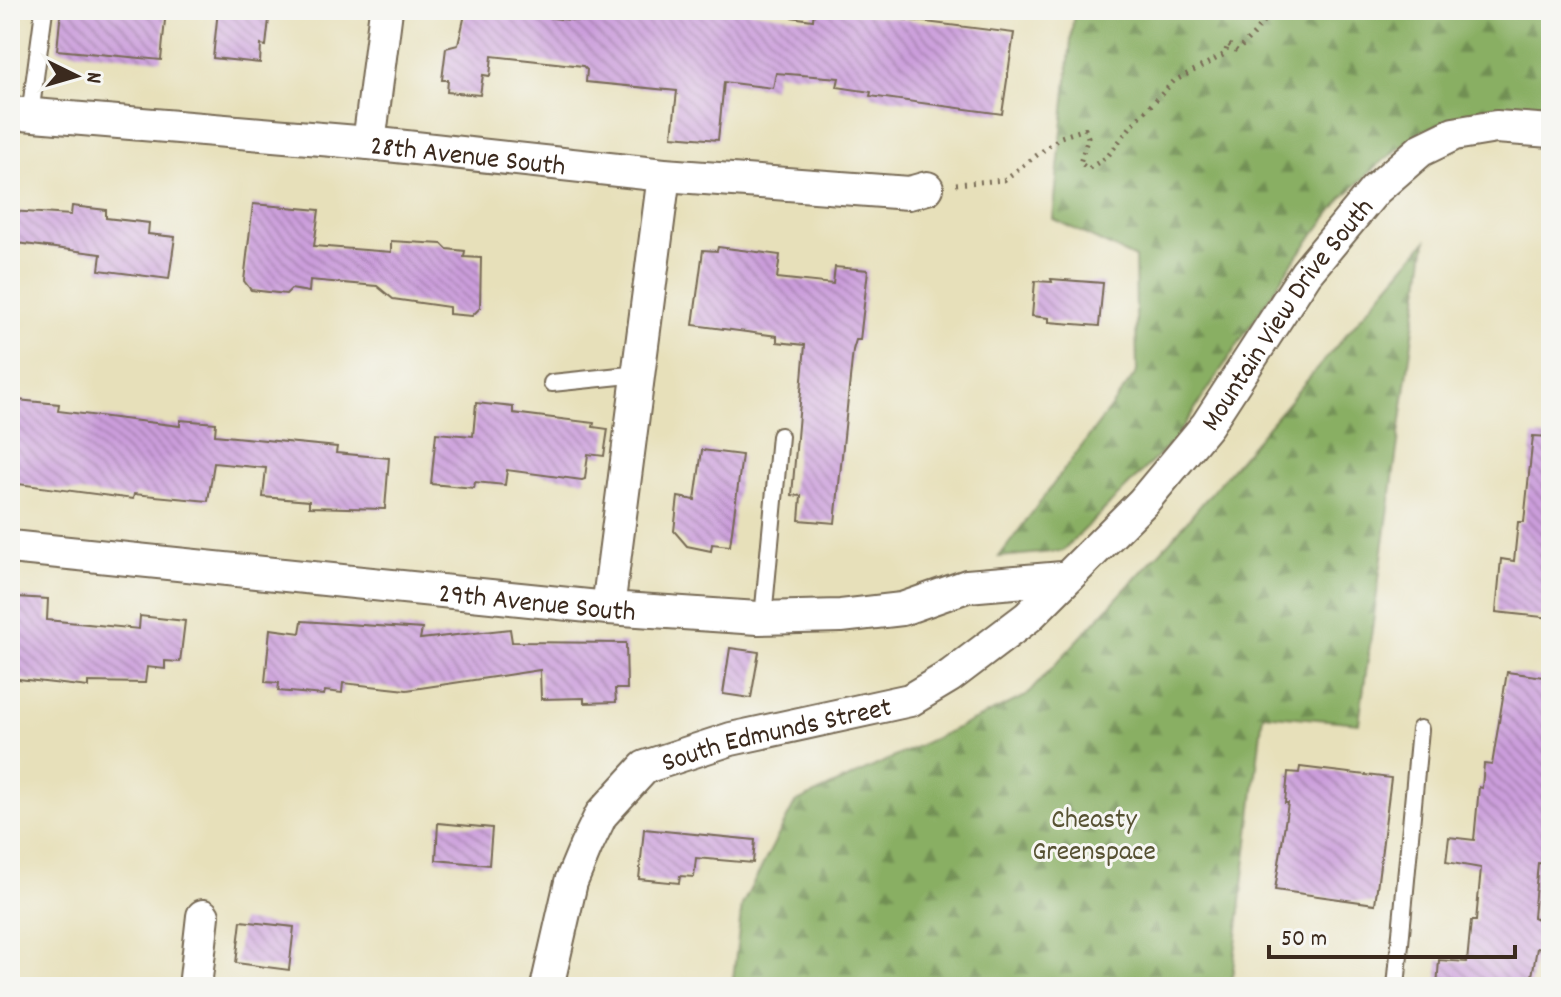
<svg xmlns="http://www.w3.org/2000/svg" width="1561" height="997" font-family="Dekko,sans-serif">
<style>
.forest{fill:url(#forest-firs);stroke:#626c41;stroke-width:2}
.building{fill:url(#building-back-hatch)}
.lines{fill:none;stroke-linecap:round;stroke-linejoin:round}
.service-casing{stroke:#776a55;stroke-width:20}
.minor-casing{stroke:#776a55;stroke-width:36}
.path{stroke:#776a55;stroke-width:5;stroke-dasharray:2 6;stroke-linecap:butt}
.service{stroke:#fff;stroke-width:16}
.minor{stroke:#fff;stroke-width:32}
.labels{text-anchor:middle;stroke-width:6;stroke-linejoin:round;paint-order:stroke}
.street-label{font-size:28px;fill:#3b2a1e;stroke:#f6f6f2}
.park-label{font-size:28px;fill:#575233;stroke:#f6f6f2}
</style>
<defs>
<pattern id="forest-firs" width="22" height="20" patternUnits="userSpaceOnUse" patternTransform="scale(2)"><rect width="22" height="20" fill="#89af64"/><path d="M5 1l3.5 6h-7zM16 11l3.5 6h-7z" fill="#718f52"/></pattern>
<pattern id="building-back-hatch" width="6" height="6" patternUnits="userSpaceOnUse" patternTransform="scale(2)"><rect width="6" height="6" fill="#cb9ddb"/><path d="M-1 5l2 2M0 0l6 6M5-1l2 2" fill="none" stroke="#a680b1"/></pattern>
</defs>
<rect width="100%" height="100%" fill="#f6f6f2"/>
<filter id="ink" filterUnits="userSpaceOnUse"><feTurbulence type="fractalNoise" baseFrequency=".0125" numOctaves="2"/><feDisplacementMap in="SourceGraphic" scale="16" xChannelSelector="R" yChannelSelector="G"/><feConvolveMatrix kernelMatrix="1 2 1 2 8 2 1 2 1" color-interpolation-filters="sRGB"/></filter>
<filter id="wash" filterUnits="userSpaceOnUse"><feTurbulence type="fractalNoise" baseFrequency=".006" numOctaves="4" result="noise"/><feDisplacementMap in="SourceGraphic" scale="32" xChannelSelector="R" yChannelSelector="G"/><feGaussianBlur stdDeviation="1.8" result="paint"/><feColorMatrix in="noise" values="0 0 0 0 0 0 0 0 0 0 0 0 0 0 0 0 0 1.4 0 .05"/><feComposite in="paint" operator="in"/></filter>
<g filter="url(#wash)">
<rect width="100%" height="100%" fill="#e7e0ba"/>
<!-- forest -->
<path class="forest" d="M1074 10H1551V111L1518 108 1465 114 1422 131 1380 163 1342 198 1290 266 1175 439 1063 551 999 557 1137 372 1135 258 1053 219Z
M1426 241 1359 723 1263 714 1231 987H732L742 905 795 803 1026 696 1170 541Z"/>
<g id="blocks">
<!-- building -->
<path class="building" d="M61 10H166L161 60 57 50Z
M218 10H270L266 46 261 45 260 63 213 58Z
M466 10H536L535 16 588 22 589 10 671 14V10H741L813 20 814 10H830L1014 33 1002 114 870 96 871 92 837 87 839 78 776 73 773 88 724 82 718 140 672 136 677 91 586 82 587 70 583 66 492 56 490 76 483 75 480 95 447 92 448 80H442L446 48 458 45Z
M253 204 319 210 314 246 391 252V241L442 244 447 249 465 251 464 257 481 258 480 308 472 316 449 314V307L393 299 377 286 310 280 309 292 291 289 286 294 251 290 244 281Z
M72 206 106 210V218L149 223 148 234 175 237 169 279 99 270 101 254 10 242V211L71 215Z
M718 247 780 255 777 278 833 284 835 267 868 270 860 340H856L853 350 835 523 799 520 801 496 792 495 805 345 777 342V336L693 325 703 250 717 251Z
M1051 279 1103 283 1099 326 1049 322V318L1032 316 1035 281 1052 282Z
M17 400 59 404 58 411 180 426V420L216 423 215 435 337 447 336 453 389 458 385 509 309 507V501L263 497 266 468 214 463 208 501 134 494 133 499 10 483Z
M476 403 513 407V413L594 423 593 427 608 429 604 456 588 454 585 479 582 480 507 470 505 485 475 482 474 488 431 484 436 433 473 436Z
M1533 436 1551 437V618L1496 612 1501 559 1514 561 1518 522H1524Z
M702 450 742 455 730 546 712 544 711 551 687 546 674 531 678 497 695 500Z
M16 597 48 599 47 620 139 629 140 616 185 621 180 662 165 661V669L147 667 145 683 88 682V687L10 678V609L15 610Z
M302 621 422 629 420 639 510 629 512 642 626 643 627 689H615L616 702 584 703V698L541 699 540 670 407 690 343 683 342 693 325 691 324 695 278 691 279 683 265 682 270 629 300 633Z
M730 648 759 652 751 698 723 694Z
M1507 672 1551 678V842L1549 864 1538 863 1533 917 1549 924 1547 949 1537 948 1530 987H1437L1439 960 1467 962 1471 921H1476L1481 868 1446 862 1449 837 1474 840 1479 787 1482 788 1484 764 1492 765Z
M1300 767 1391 778 1375 904 1275 890 1288 803H1285L1288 772 1299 773Z
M438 823 492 828 489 865 436 860Z
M644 829 755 840 753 863 696 858 694 877 680 876 679 883 639 879Z
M241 921 294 927 289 970 236 963Z"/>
</g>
</g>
<g filter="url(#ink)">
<use href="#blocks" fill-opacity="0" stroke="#776a55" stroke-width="2"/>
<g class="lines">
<defs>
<path id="service" d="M30 115 44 10
M552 383 639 374
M763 618 780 436
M1396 987 1420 729"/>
<g id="minor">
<path id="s1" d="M10 113 369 143 664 175 909 193 927 188"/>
<path d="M369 143 386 10"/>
<path id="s2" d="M10 547 608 608 758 618 841 616 902 609 967 586 1063 578"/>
<path d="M608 608 664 175"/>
<path d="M195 987 203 916"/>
<path id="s3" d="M547 987 571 882 586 846 601 815 645 767 731 739 910 700 950 676 1028 617 1143 502 1207 425 1306 273 1375 190 1421 150 1454 134 1496 127 1551 131"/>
</g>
</defs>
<!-- service casing -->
<use href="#service" class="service-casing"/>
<!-- minor casing -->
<use href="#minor" class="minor-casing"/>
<!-- path -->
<path class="path" d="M1449 10 1454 14 1476 18 1486 10
M956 184 1004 180 1061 137 1085 129 1088 137 1080 163 1088 169 1107 157 1132 125 1174 81 1225 54 1228 44 1237 51 1254 34 1271 10"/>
<!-- service -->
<use href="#service" class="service"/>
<!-- minor -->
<use href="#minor" class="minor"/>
</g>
</g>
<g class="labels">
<!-- street labels -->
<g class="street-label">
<text dy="10" stroke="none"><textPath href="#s1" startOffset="460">28th Avenue South</textPath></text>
<text dy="10" stroke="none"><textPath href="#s3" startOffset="1064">Mountain View Drive South</textPath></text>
<text dy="10" stroke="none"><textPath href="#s2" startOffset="530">29th Avenue South</textPath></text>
<text dy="10" stroke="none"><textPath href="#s3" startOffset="382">South Edmunds Street</textPath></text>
</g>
<!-- park labels -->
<g class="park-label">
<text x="1094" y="827">Cheasty<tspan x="1094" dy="32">Greenspace</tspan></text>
</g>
</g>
<!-- margin -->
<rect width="1561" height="997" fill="none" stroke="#f6f6f2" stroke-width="40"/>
<!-- north arrow -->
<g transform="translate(76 76) rotate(95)" stroke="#f6f6f2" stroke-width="6" paint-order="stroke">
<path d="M0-6L14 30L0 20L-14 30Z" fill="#3b2a1e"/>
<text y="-12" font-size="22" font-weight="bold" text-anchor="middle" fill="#3b2a1e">N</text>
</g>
<!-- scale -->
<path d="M1269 945v12h246v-12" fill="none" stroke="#3b2a1e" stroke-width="4"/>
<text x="1281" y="945" font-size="24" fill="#3b2a1e" stroke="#f6f6f2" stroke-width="6" paint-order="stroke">50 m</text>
</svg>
